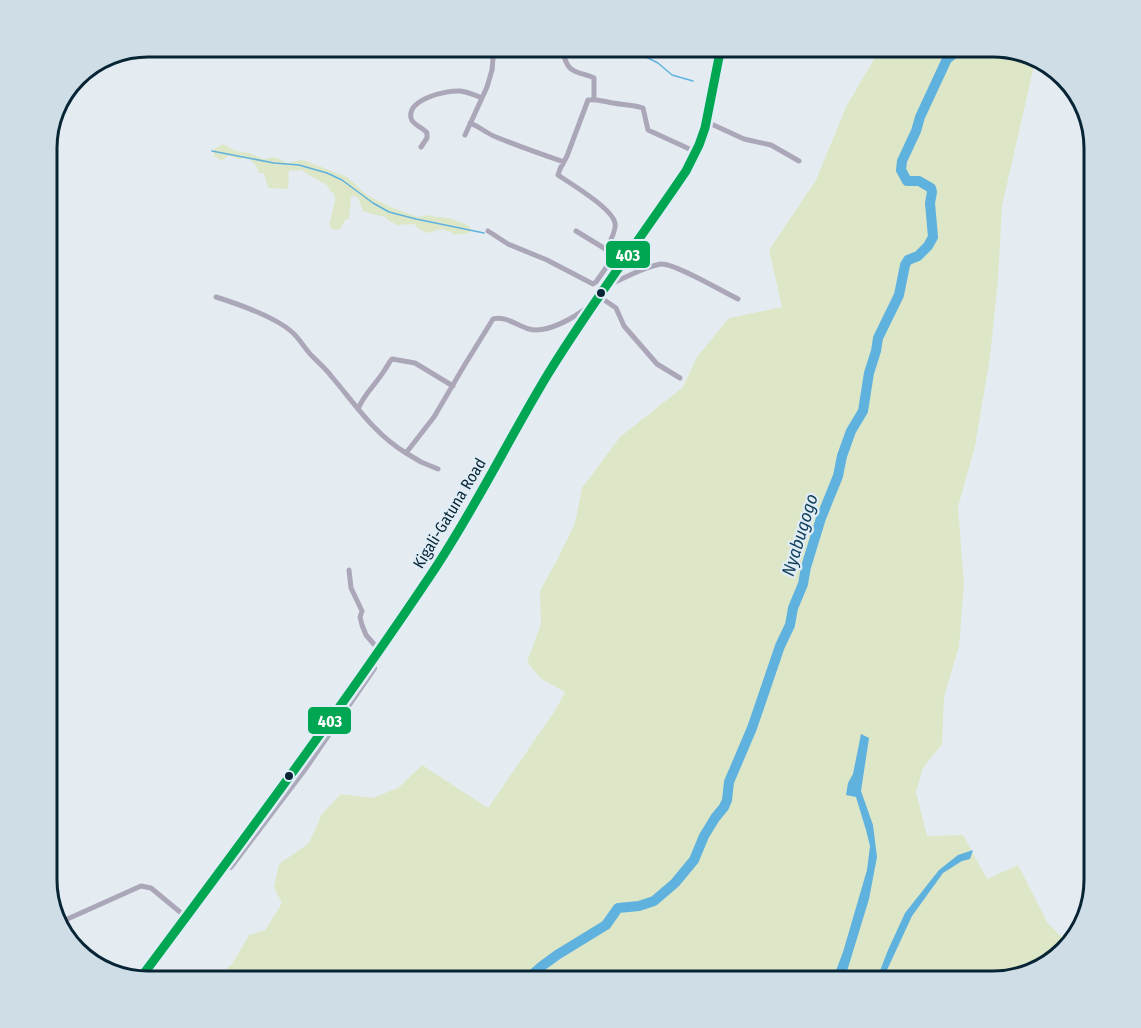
<svg xmlns="http://www.w3.org/2000/svg" width="1141" height="1028" font-family="'Fira Sans Condensed',sans-serif">
<style>
.green{fill:#dde7c8}
.water{fill:#5fb1de}
.lines{fill:none;stroke-linecap:round;stroke-linejoin:round}
.stream{stroke:#5fb1de;stroke-width:1.5}
.river{stroke:#5fb1de;stroke-width:10}
.minor{stroke:#aba7b9;stroke-width:5}
.trunk{stroke:#acaabb;stroke-width:8}
.bus-1-casing{stroke:#e0edf6;stroke-width:14}
.bus-1{stroke:#00a651;stroke-width:9}
.bus-dot{fill:#082536;stroke:#e0edf6;stroke-width:2}
.labels{text-anchor:middle;stroke-width:4.5;stroke-linejoin:round;paint-order:stroke}
.street-label{font-size:16px;fill:#082536;stroke:#e0edf6}
.water-label{font-size:18px;font-style:italic;fill:#123f59;stroke:#e0edf6}
.rim{fill:none;stroke:#082536;stroke-width:3}
.line-badge{stroke:#e0edf6;stroke-width:2}
.badge-label{font-size:16px;text-anchor:middle;font-weight:bold;fill:#fff}
</style>
<rect width="100%" height="100%" fill="#e5ecf1"/>
<!-- green -->
<path class="green" d="M881 47H993L1032 54 1036 57 1002 206 998 279 990 357 975 446 958 507 964 584 959 646 944 697 942 744 923 768 916 792 927 836 963 835 987 879 1018 865 1047 922 1068 944 1065 951 1032 974 993 981H213L232 964 249 935 265 930 282 903 274 887 279 864 309 843 322 814 341 794 372 798 398 788 422 765 488 808 556 709 565 692 540 678 527 662 541 624 540 591 557 560 575 523 582 488 620 437 683 387 697 357 729 318 782 307 769 250 816 180 846 107Z
M223 144 236 151 249 153 264 159 275 157 288 163 301 160 306 161 347 177 367 195 390 207 418 217 428 215 436 217 449 218 470 226 471 231 469 233 455 235C443 227 440 230 427 233L419 229 414 224 397 225 388 220 385 217 372 214 363 211 358 198 353 196 351 198 349 219 345 220 340 229 334 230 329 226 335 200 334 194 331 192 327 185 312 177 301 170 289 171 288 189 268 188 264 173H259C257 166 252 159 245 158 243 158 241 159 240 159 229 158 232 151 222 161L214 156V149Z"/>
<!-- water -->
<path class="water" d="M861 734 869 738 861 791 873 825 877 857 869 899 844 981H832L843 952 867 870 870 846 866 830 856 797 846 795 848 783 853 774Z
M973 850 970 859 962 861 943 873 912 916 887 970 883 981H876L888 950 905 913 939 870 958 855Z"/>
<g class="lines">
<!-- stream -->
<path class="stream" d="M629 47 638 53 658 63 672 75 693 81
M212 151 274 163 299 165 327 173 342 180 373 203 389 212 416 219 484 233"/>
<!-- river -->
<path class="river" d="M525 981 542 966 557 955 606 925 618 908 639 906 654 901 675 883 694 860 704 836 715 818 724 807 727 800 729 782 752 728 780 646 790 625 793 608 803 584 806 567 821 518 838 476 842 456 851 431 863 411 869 373 876 351 878 338 899 295 905 265 908 260 918 256 928 246 933 237 930 203 932 192 931 188 919 181H907L901 170 902 161 916 131 920 117 947 59 962 47"/>
<!-- minor -->
<path class="minor" d="M558 47C565 53 564 62 570 68 576 74 587 74 594 78V99
M680 47H682
M707 122 744 139 771 145 799 161
M470 123C480 127 486 133 496 137 518 146 541 154 564 162
M465 135 487 87 492 70 494 47
M421 147 427 138V133C423 127 412 125 411 118 407 99 447 90 460 91 468 92 475 95 482 98
M488 231 508 244 547 260 593 284 596 282 617 252
M576 231 612 253 631 249
M606 250C609 244 617 229 615 223 612 208 571 184 558 175L560 169 567 156 588 100C596 99 601 101 608 102 620 105 631 104 643 108L648 130 696 152
M609 285C625 278 643 267 661 264 675 263 723 292 738 299
M216 297C238 304 274 316 292 332 300 339 305 349 312 356 319 363 326 369 332 377 355 404 374 434 406 453L434 417 464 366 493 319C504 315 518 326 529 329 547 334 576 317 590 305
M599 298 600 297 616 308 624 326 657 364 680 378
M358 409C364 394 376 384 384 371 387 367 389 362 392 359L415 363 453 386
M406 453 421 462 438 469
M349 570 351 588 362 611 360 617 362 625 366 635 379 650
M63 921 141 886 151 888 186 917"/>
<!-- trunk -->
<path class="trunk" d="M230 866 305 767 373 668
M139 980C239 846 338 712 432 573 475 509 508 439 548 374 591 304 641 239 686 171L699 145 705 128 721 47"/>
<defs>
<path id="bus-1" d="M139 980C239 846 339 712 432 573 475 509 508 440 548 374 591 304 640 239 686 171L699 145 705 128 721 47"/>
</defs>
<!-- bus-1 casing -->
<use href="#bus-1" class="bus-1-casing"/>
<!-- bus-1 -->
<use href="#bus-1" class="bus-1"/>
</g>
<!-- markers -->
<g class="bus-dot">
<circle cx="601" cy="293" r="5"/>
<circle cx="289" cy="776" r="5"/>
</g>
<g class="labels">
<!-- street labels -->
<g class="street-label">
<text transform="translate(449 513) rotate(-59)" y="6">Kigali-Gatuna Road</text>
</g>
<!-- water labels -->
<g class="water-label">
<text transform="translate(800 535) rotate(-73)" y="6">Nyabugogo</text>
</g>
</g>
<!-- crop -->
<path d="M0 0H1141V1028H0ZM148 57H993A91 91 0 0 1 1084 148V880A91 91 0 0 1 993 971H148A91 91 0 0 1 57 880V148A91 91 0 0 1 148 57Z" fill="#cfdde7" fill-rule="evenodd"/>
<path class="rim" d="M148 57H993A91 91 0 0 1 1084 148V880A91 91 0 0 1 993 971H148A91 91 0 0 1 57 880V148A91 91 0 0 1 148 57Z"/>
<g class="line-badge">
<rect x="605" y="240" width="46" height="29" rx="6" fill="#00a651"/>
<rect x="307" y="706" width="45" height="29" rx="6" fill="#00a651"/>
</g>
<g class="badge-label">
<text x="628" y="261">403</text>
<text x="330" y="727">403</text>
</g>
</svg>
